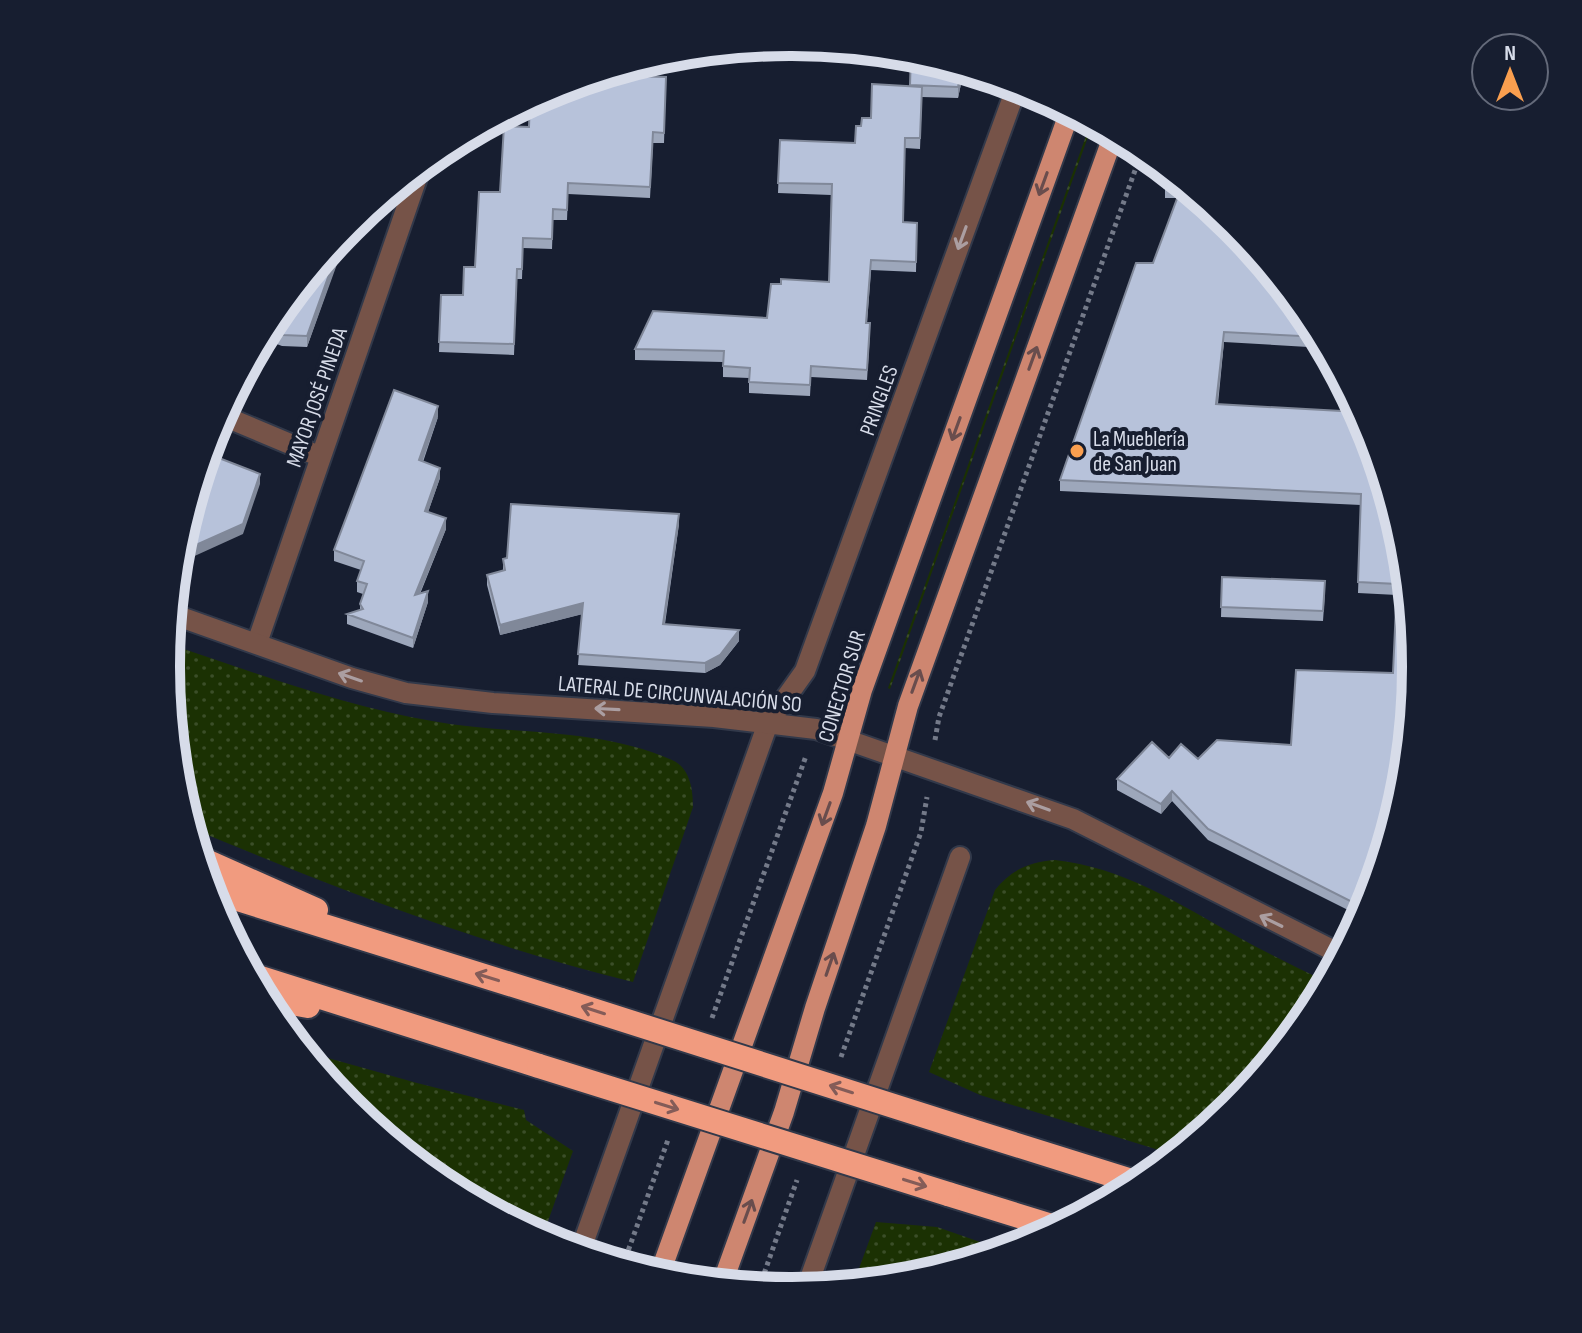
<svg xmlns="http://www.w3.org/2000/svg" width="1582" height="1333" font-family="'Sofia Sans Condensed',sans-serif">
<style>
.grass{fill:url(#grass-dots)}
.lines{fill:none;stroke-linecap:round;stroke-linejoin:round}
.minor-casing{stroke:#32394a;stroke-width:24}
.tertiary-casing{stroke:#32394a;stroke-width:24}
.primary-casing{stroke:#32394a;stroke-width:24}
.motorway-casing{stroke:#32394a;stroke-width:28}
.path{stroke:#747a89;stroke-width:5;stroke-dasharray:4 4;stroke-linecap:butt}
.minor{stroke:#765348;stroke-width:20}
.tertiary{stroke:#765348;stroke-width:20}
.primary{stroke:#ce8670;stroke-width:20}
.motorway{stroke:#f19b7f;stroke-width:24}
.motorway-bridge-casing{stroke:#32394a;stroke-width:28;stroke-linecap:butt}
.motorway-bridge{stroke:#f19b7f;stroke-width:24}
.wall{fill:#9da7bb}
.shaded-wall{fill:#808899}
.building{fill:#b7c2da;stroke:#808899;stroke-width:2}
.oneway{stroke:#694d4d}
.oneway2{stroke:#ab9ea1}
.oneway3{stroke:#845c58}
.poi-dot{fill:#fa9f4f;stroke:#171e30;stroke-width:3}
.labels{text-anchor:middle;stroke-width:8;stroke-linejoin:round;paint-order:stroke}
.street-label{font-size:22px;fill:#d7dce9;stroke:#171e30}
.poi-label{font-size:22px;fill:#d7dce9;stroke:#171e30;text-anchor:start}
.rim{fill:none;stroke:#d7dce9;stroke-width:10}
</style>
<defs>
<pattern id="grass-dots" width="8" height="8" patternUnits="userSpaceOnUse" patternTransform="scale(2)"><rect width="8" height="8" fill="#1b3103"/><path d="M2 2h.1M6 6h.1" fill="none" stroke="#3b4e28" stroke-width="1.8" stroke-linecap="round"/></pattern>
</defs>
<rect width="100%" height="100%" fill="#171e30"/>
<!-- grass -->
<path class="grass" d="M1091 122 1093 123 890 689 888 688Z
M169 644C256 673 341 705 432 721 513 736 593 726 672 760 690 768 693 789 693 807L633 982C482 945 334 888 191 828 175 777 163 698 169 644Z
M1055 860C1122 867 1180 904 1238 937 1267 953 1297 968 1327 982L1310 1014 1232 1108 1175 1155 980 1095 929 1072 995 890C1011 870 1029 862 1055 860Z
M303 1051 417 1083 524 1110 526 1120 573 1151 542 1238 444 1185 349 1108Z
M876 1222 937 1227 1006 1251 912 1279 853 1285Z"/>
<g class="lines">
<defs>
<path id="minor" d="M221 415 321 457
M257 643 421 166
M580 1252 768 723 805 671 1017 86
M806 1290 960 857"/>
<path id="tertiary" d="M172 614 352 678 406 693 493 703 714 717 816 729 1073 819 1342 955"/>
<path id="primary" d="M659 1276 833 793 862 690 1070 111
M722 1284 784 1112 815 1008 876 826 908 706 1114 134"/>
<path id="motorway" d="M199 858 316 910
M209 890 561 1000
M251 975 539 1066
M263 998 308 1006
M969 1130 1141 1184
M948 1194 1058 1228"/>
</defs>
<!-- minor casing -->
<use href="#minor" class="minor-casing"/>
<!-- tertiary casing -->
<use href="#tertiary" class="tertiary-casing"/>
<!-- primary casing -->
<use href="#primary" class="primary-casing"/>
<!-- motorway casing -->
<use href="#motorway" class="motorway-casing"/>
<!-- path -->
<path class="path" d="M935 740 939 717 1142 151
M712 1018 806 756
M841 1057 921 832 927 797
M623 1265 669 1137
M759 1288 797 1180"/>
<!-- minor -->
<use href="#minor" class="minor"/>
<!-- tertiary -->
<use href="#tertiary" class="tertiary"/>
<!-- primary -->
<use href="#primary" class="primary"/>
<!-- motorway -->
<use href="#motorway" class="motorway"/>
<defs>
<path id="motorway-bridge" d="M561 1000 969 1130
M539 1066 948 1194"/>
</defs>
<!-- motorway-bridge casing -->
<use href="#motorway-bridge" class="motorway-bridge-casing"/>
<!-- motorway-bridge -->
<use href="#motorway-bridge" class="motorway-bridge"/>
</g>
<!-- wall -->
<path class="wall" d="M964 70 958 98 922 97 920 149 905 148 903 222 917 223 916 272 871 270 867 323 870 334 867 380 811 377 810 396 749 393V378L723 377V362L635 360V349L767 318 781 284 829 282 831 195 778 193 780 140 855 143 861 126 910 86Z
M633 76 666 77 664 143H653L650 198 568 194 567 220H553L552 249 523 248 522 279H517L514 355 439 352 441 295H463L475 267 500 192 529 127Z
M1170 173 1310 320 1325 348 1224 342 1218 404 1359 412 1416 667 1368 906 1362 917 1208 840 1172 801 1161 814 1117 790V779L1169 758 1198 759 1291 745 1393 673 1397 595 1358 593 1361 505 1060 491V480L1153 263 1177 198H1165V188Z
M350 225 307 347 282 346 266 340V330Z
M263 336V345H258Z
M438 417 423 462 440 478 428 512 446 529 420 594 428 602 413 648 347 624V614L360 610V604L363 594 357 592V581L361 570 334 561V550Z
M679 524 665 624 739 641 720 665 705 673 578 665 582 614 500 635 487 585V575L503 571V559Z
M1222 577 1325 592 1323 621 1221 617Z"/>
<!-- shaded-wall -->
<path class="shaded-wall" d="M962 69 964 70 958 98V87Z
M352 223 307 347V336L345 230Z
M1224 332V342L1216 415V404Z
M438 406V417L419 471V460Z
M440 468V478L425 521V511Z
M260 474V484L243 534 177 564 178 553Z
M679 514V524L663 634V624Z
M446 518V529L415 605V595Z
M428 591V602L413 648V638Z
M583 603V614L500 635V625Z
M739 630V641L720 665 705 673V663Z
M1172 791V801L1161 814V804Z"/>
<!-- building -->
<path class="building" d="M911 54 962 69 958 87 910 85Z
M633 65 632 76 666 77 664 133 653 132 650 187 568 183 567 210 553 209 552 239 523 238 522 269H517L514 344 439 342 441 295H463L464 267H475L479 192H500L504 126 529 127 530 101 552 89Z
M872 84 922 87 920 138H905L903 222 917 223 916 262 871 260 866 323H870L867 370 811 366 810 385 749 382 750 368 723 366 724 351 635 349 653 311 767 318 771 284H781V279L829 282 832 184 778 183 780 140 855 143 856 126H861L862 118H871Z
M1170 173 1233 225 1310 320 1320 337 1224 332 1216 404 1359 412 1368 428 1404 545 1416 667 1403 789 1366 909 1208 829 1172 791 1161 804 1117 779 1152 742 1169 758 1181 744 1198 759 1217 740 1291 745 1296 670 1393 673 1397 584 1358 582 1361 494 1060 480 1136 263H1153L1181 188H1165Z
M345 230 307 336 282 335 266 330 272 319Z
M394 390 438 406 419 460 440 468 425 511 446 518 415 595 428 591 413 638 347 614 363 609 360 604 367 584 357 581 364 561 334 550Z
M206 453 260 474 243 524 178 553 179 544Z
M511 504 679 514 663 624 739 630 720 655 705 663 578 654 583 603 500 625 487 575 505 570 503 559 507 558Z
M1222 577 1325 581 1323 611 1221 607Z"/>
<!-- one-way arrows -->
<defs><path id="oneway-shaft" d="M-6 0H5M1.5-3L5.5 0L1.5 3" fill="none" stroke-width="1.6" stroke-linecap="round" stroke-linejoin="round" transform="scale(2)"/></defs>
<g class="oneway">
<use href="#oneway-shaft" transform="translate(1043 184) rotate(110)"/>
<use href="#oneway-shaft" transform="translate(1033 358) rotate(-70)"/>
<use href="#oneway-shaft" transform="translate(956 429) rotate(110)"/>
<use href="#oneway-shaft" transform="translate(916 681) rotate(-70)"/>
<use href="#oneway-shaft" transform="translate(826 814) rotate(110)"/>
<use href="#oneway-shaft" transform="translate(830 964) rotate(-71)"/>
<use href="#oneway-shaft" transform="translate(748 1211) rotate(-70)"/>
</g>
<g class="oneway2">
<use href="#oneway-shaft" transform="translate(962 238) rotate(110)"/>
<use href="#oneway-shaft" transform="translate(350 677) rotate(-161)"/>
<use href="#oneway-shaft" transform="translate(607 709) rotate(-177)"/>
<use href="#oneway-shaft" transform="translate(1038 806) rotate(-160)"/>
<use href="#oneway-shaft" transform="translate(1271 921) rotate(-154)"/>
</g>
<g class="oneway3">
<use href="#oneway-shaft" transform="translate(487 977) rotate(-163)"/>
<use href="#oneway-shaft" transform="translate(593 1010) rotate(-162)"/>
<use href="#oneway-shaft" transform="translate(841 1089) rotate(-162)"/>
<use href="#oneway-shaft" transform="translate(667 1106) rotate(17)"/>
<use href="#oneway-shaft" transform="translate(915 1183) rotate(17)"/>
</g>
<!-- markers -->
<circle class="poi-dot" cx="1077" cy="451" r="8"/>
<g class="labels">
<!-- street labels -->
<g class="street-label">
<text transform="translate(316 397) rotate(-71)" y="8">MAYOR JOSÉ PINEDA</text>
<text transform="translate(878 400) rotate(-70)" y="8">PRINGLES</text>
<text transform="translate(841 686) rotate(-73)" y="8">CONECTOR SUR</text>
<text transform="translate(680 693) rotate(5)" y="8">LATERAL DE CIRCUNVALACIÓN SO</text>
</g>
<!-- poi labels -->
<g class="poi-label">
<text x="1093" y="446">La Mueblería<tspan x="1093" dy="25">de San Juan</tspan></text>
</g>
</g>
<!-- crop -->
<path d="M0 0H1582V1333H0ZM790 56H792A610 610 0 0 1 1402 666V667A610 610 0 0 1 792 1277H790A610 610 0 0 1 180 667V666A610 610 0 0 1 790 56Z" fill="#171e30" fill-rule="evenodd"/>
<path class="rim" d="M790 56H792A610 610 0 0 1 1402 666V667A610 610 0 0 1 792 1277H790A610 610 0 0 1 180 667V666A610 610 0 0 1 790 56Z"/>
<!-- north arrow -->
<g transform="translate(1510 72)"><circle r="38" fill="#171e30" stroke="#646a7a" stroke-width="2"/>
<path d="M0-6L14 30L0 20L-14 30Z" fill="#fa9f4f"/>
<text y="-12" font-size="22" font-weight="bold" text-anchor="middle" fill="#d7dce9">N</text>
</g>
</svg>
